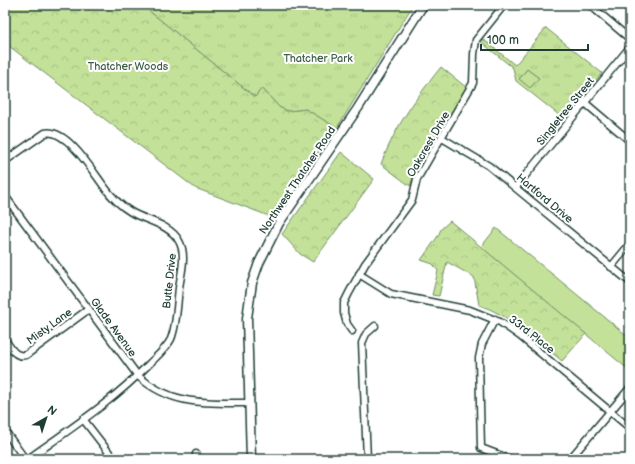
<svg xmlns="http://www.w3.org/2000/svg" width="635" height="464" font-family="'Balsamiq Sans',sans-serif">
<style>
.grass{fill:#c3e199;stroke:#718f66}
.forest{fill:url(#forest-crowns);stroke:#718f66}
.park{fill:url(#park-tufts);stroke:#718f66;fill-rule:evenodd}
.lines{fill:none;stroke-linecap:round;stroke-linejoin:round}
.street-casing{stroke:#1f3d34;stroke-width:9}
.secondary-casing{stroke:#1f3d34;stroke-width:11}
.street{stroke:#fff;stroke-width:6}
.secondary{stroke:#fff;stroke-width:8}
.labels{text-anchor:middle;stroke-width:4;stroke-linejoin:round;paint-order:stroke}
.park-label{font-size:11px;fill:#405e48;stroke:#fff}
.street-label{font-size:11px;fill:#1f3d34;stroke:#fff}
</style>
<defs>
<pattern id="forest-crowns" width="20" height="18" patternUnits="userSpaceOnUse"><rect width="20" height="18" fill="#c3e199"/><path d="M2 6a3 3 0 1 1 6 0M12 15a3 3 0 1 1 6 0" fill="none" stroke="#a7c284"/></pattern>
<pattern id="park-tufts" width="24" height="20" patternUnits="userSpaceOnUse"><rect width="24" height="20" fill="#c3e199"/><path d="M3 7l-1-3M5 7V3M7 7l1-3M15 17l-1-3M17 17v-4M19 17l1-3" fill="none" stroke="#a7c284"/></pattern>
</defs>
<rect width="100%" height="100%" fill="#fff"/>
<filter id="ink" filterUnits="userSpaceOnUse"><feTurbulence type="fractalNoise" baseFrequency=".025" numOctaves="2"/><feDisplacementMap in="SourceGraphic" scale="8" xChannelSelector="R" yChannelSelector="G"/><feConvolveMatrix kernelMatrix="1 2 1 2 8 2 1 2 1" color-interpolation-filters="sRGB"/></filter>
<g filter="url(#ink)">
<!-- grass -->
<path class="grass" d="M527 69 539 78 530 89 519 79Z
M496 228 630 338V371L481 247Z"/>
<!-- forest -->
<path class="forest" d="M5 5H142L255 97 262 88 279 107 288 111 306 109 337 128 269 216 195 188 5 43Z
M441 67 467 88 417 168 410 186 381 164C397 123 414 101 441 67Z
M341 152 374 179 313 262 300 254 282 234Z
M450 221 586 334 562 361C536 340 512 316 479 305L474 277 447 262 439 296 432 295 438 271 433 264 421 260 438 236 441 229Z"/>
<!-- park -->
<path class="park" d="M142 5H413L337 128 306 109 288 111 279 107 262 88 255 97Z
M546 28 602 73 564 119 516 81 513 68 481 42 483 39 515 65ZM527 69 539 78 530 88 519 79Z"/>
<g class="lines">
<defs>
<path id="street" d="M590 5 630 39
M584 102 630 141
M442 138 489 166 630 282
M5 161 45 133C66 128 92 170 103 185 110 195 119 205 131 212 146 221 170 224 179 241 187 255 181 273 179 288 177 304 177 324 171 339 166 349 157 356 149 364 113 401 70 429 28 459
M516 187 630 47
M5 196 138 376C172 406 206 403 249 403
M611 267 630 244
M359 274 391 294 470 310 500 322 520 336 630 428
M495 319 482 344 479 358 481 448 510 459
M352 331 347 324 344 313V303L349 293 365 264 412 200 417 179 473 83 474 54 476 40 504 5
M5 340C11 348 15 358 26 355L89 309
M83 419 114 459
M5 431 25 459
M196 454V459
M367 459 362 343 366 334 375 326
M570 459 630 388"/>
<path id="secondary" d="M251 459 247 318 252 283 259 263 279 223 358 108 423 5"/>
</defs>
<!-- street casing -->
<use href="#street" class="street-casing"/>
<!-- secondary casing -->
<use href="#secondary" class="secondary-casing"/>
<!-- street -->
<use href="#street" class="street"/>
<!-- secondary -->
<use href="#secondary" class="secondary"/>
</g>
</g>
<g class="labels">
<!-- park labels -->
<g class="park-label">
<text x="318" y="62">Thatcher Park</text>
<text x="128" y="70">Thatcher Woods</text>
</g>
<!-- street labels -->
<g class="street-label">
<text transform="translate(565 111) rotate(-51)" y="4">Singletree Street</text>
<text transform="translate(428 144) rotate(-60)" y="4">Oakcrest Drive</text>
<text transform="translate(297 180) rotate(-56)" y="4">Northwest Thatcher Road</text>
<text transform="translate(545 198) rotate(40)" y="4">Hartford Drive</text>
<text transform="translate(169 281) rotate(-84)" y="4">Butte Drive</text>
<text transform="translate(49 326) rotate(-36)" y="4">Misty Lane</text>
<text transform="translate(114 327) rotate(54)" y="4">Glade Avenue</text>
<text transform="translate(532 334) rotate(38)" y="4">33rd Place</text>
</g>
</g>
<!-- margin -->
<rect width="635" height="464" fill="none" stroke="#fff" stroke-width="20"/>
<rect x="10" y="10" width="615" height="444" fill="none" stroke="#1f3d34" stroke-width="1.5" filter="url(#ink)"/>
<!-- north arrow -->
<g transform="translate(46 418) rotate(39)" stroke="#ffffff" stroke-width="3" paint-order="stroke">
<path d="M0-3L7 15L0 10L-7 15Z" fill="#1f3d34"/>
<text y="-6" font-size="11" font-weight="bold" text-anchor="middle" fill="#1f3d34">N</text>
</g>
<!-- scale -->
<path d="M481 44v6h107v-6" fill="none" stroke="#1f3d34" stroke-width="2"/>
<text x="487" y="44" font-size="12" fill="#1f3d34" stroke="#ffffff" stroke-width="3" paint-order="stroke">100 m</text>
</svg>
